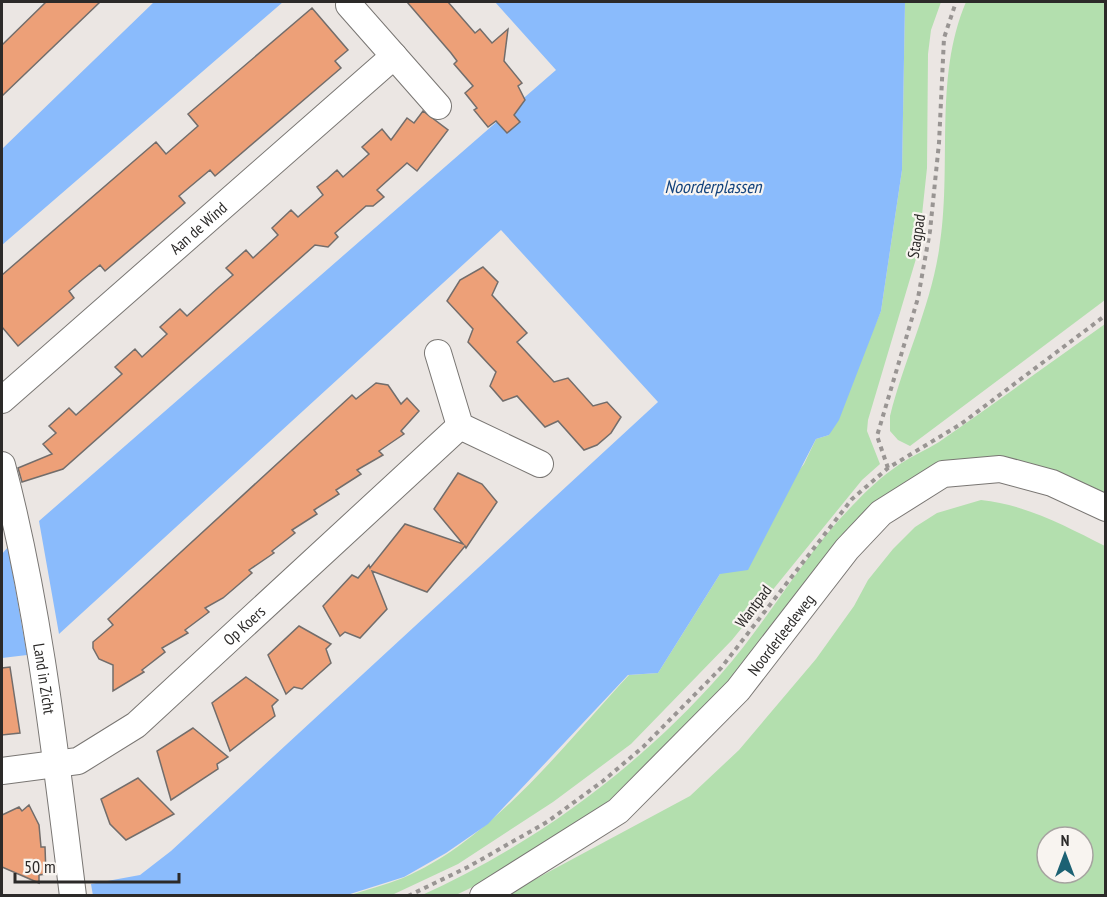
<svg xmlns="http://www.w3.org/2000/svg" width="1107" height="897" font-family="'PT Sans Narrow',sans-serif">
<style>
.green{fill:#b3dfae;fill-rule:evenodd}
.water{fill:#8abbfc}
.building{fill:#eda078;stroke:#726d6b;stroke-width:1.5}
.lines{fill:none;stroke-linecap:round;stroke-linejoin:round}
.minor-casing{stroke:#797673;stroke-width:28}
.path{stroke:#999593;stroke-width:4;stroke-dasharray:4.5 4.5;stroke-linecap:butt}
.minor{stroke:#fff;stroke-width:26}
.labels{text-anchor:middle;stroke-width:4.5;stroke-linejoin:round;paint-order:stroke}
.street-label{font-size:16px;fill:#2c2a29;stroke:#f8f4f0}
.water-label{font-size:18px;font-style:italic;fill:#14447d;stroke:#f8f4f0}
</style>
<rect width="100%" height="100%" fill="#ebe6e3"/>
<!-- green -->
<path class="green" d="M905 2H941L931 30 928 54 927 168 918 252 868 420 867 431 880 464 862 480 732 640 631 744 553 802 458 864 392 895 347 896C365 890 385 885 403 878 491 841 565 744 629 675L658 673 720 574 804 464 816 439 829 435 881 311 902 170Z
M966 2H1105V300L910 446 898 440 890 431V416C904 360 930 308 939 250 953 168 933 79 966 2Z
M1105 324V496L1068 479 920 474 747 669 647 769 611 799 575 826 491 878 456 895 420 896C535 844 637 769 721 674 768 621 802 557 852 506 866 491 882 476 900 464 912 456 926 450 939 442 995 403 1050 363 1105 324Z
M981 500C1027 505 1065 526 1105 546V895L504 896 690 796 739 750 816 659 854 606 868 580 893 549 915 527 937 513ZM1047 837H1083V873H1047Z"/>
<!-- water -->
<path class="water" d="M154 2H283L2 245V149Z
M495 2H905L902 170 881 311 839 420 829 435 816 439 748 570 720 574 658 673 628 675 488 824 446 853 404 877 347 895 93 896 91 884 140 875 171 851 658 402 501 230 59 634 39 521 556 70Z
M8 547 27 655 2 658V554Z"/>
<!-- building -->
<path class="building" d="M46 2H100L2 96V45Z
M407 2H448L475 33 480 29 492 43 508 29 504 61 522 83 518 86 525 100 514 115 520 122 507 133 496 121 488 127 474 110 477 108 465 93 473 86 454 64 457 61 451 53Z
M312 8 348 50 335 61 341 68 215 176 210 170 179 196 185 203 105 271 100 265 83 279 69 291 74 298 18 346 2 327V275L156 142 166 154 198 126 188 114Z
M423 111 448 130 417 171 407 163 377 190 384 197 373 206H366L335 233 338 237 328 247 315 245 63 469 22 482 18 468 52 454 43 444 56 433 49 426 69 408 76 415 122 374 115 367 135 349 142 357 167 334 160 327 180 309 187 316 219 287 233 275 226 268 246 250 253 258 265 247 278 235 272 228 291 210 298 217 323 195 317 187 327 179 337 170 343 177 369 154 362 147 382 129 391 140 407 118 414 123Z
M483 267 498 282 492 295 527 333 517 342 554 382 568 378 593 406 607 402 621 417 611 433 597 445 584 450 558 421 545 427 517 396 503 401 490 386 496 372 468 342 473 329 447 301 460 280Z
M376 383 388 385 401 404 407 398 419 411 401 431 404 434 379 451 383 455 357 470 361 474 336 490 339 494 314 510 317 514 292 530 295 533 272 551 274 553 249 570 252 573 223 598 205 608 209 612 185 630 188 633 162 648 165 652 142 670 144 672 113 691V665L99 659 93 648V642L113 625 108 619 352 395 356 399Z
M458 473 482 484 497 502 466 548 465 546 427 592 372 571 387 609 360 638 345 632 340 636 323 606 352 575 358 578 369 565 370 568 405 524 463 544 434 509Z
M299 626 331 644 326 649 331 663 302 689 294 687 286 694 268 655Z
M10 667 20 733 2 735V668Z
M246 677 278 700 272 706 275 716 230 751 212 703Z
M193 728 228 757 217 764 218 769 171 800 157 751Z
M138 778 174 814 126 840 110 824 101 799Z
M29 805 39 825 41 847H45L46 874 39 875V883L2 867V815L19 807 22 811Z"/>
<g class="lines">
<defs>
<g id="minor">
<path d="M349 5 394 56"/>
<path d="M438 353 460 426 540 464"/>
<path id="s1" d="M2 400 394 56 438 106"/>
<path id="s2" d="M2 465C39 606 55 751 73 896"/>
<path id="s3" d="M2 771 78 761 136 725 460 426"/>
<path id="s4" d="M483 896 618 811 738 690 847 549 881 513 943 474 1000 469 1052 483 1106 508"/>
</g>
</defs>
<!-- minor casing -->
<use href="#minor" class="minor-casing"/>
<!-- path -->
<path class="path" d="M888 468 877 436 918 298 930 231 939 143 944 38 956 2
M408 896 468 867 547 822 603 781 643 747 721 668 852 499 888 468 961 424 1106 315"/>
<!-- minor -->
<use href="#minor" class="minor"/>
</g>
<g class="labels">
<!-- street labels -->
<g class="street-label">
<text dy="6" stroke="none"><textPath href="#s1" startOffset="261">Aan de Wind</textPath></text>
<text transform="translate(916 236) rotate(-81)" y="6">Stagpad</text>
<text transform="translate(753 606) rotate(-53)" y="6">Wantpad</text>
<text dy="6" stroke="none"><textPath href="#s3" startOffset="292">Op Koers</textPath></text>
<text dy="6" stroke="none"><textPath href="#s4" startOffset="400">Noorderleedeweg</textPath></text>
<text dy="6" stroke="none"><textPath href="#s2" startOffset="218">Land in Zicht</textPath></text>
</g>
<!-- water labels -->
<g class="water-label">
<text x="713" y="193">Noorderplassen</text>
</g>
</g>
<!-- border -->
<rect width="1107" height="897" fill="none" stroke="#2c2a29" stroke-width="6"/>
<!-- north arrow -->
<g transform="translate(1065 855)"><circle r="28" fill="#f8f4f0" stroke="#a6a3a0" stroke-width="1.5"/>
<path d="M0-4.5L10 22L0 15L-10 22Z" fill="#1c6173"/>
<text y="-9" font-size="16" font-weight="bold" text-anchor="middle" fill="#2c2a29">N</text>
</g>
<!-- scale -->
<path d="M15 873v9h164v-9" fill="none" stroke="#2c2a29" stroke-width="3"/>
<text x="24" y="873" font-size="18" fill="#2c2a29" stroke="#f8f4f0" stroke-width="4.5" paint-order="stroke">50 m</text>
</svg>
